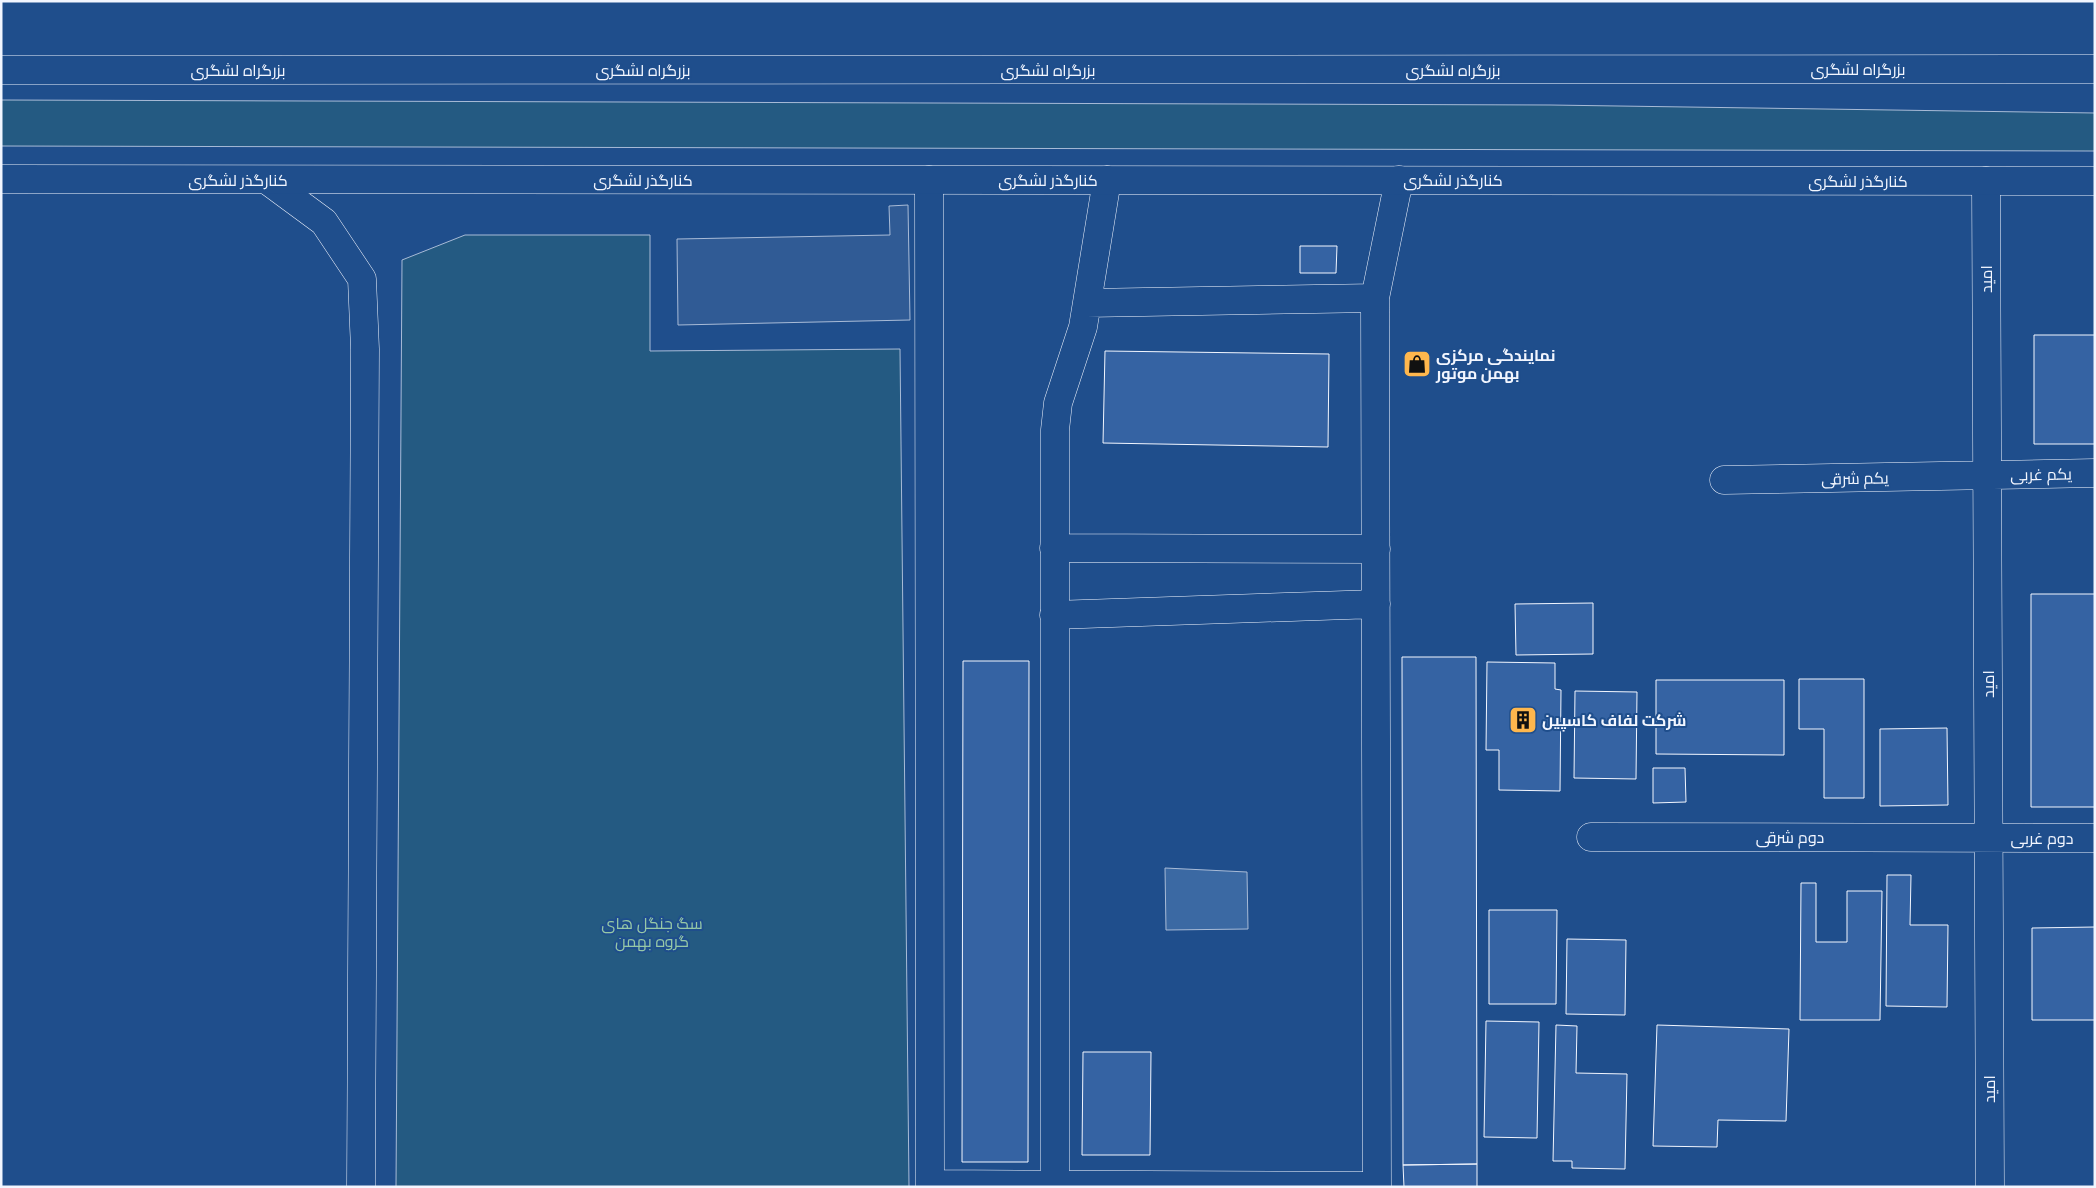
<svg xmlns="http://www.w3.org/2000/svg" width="2096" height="1188" font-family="'Fira Sans Condensed',Cairo,sans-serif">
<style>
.green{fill:#245a82;stroke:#a8bbd7}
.parking{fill:#305b95;stroke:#a8bbd7}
.water{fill:#3b69a3;stroke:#a8bbd7}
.building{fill:#3563a3;stroke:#f2f6ff}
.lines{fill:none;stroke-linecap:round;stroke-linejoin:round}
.minor-casing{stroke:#f2f6ff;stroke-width:29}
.major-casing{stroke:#f2f6ff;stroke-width:29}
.highway-casing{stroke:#f2f6ff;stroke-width:29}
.minor{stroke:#1f4e8c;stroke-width:28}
.major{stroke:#1f4e8c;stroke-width:28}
.highway{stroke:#1f4e8c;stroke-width:28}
.labels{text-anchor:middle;stroke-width:4;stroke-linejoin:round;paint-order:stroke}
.street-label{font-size:16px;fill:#f2f6ff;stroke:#1f4e8c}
.poi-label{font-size:16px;font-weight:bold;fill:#f2f6ff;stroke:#1f4e8c;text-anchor:start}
.park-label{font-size:16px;fill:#97c8a6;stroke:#1f4e8c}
</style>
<rect width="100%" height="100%" fill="#1f4e8c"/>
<!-- green -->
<path class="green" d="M1 100 1550 105 2095 113V151L1 146Z
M465 235H650V351L900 349 909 1187H396L402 260Z"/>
<!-- parking -->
<path class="parking" d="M908 205 910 320 678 325 677 239 890 235 889 206Z"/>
<!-- water -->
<path class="water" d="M1165 868 1247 872 1248 929 1166 930Z"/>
<!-- building -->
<path class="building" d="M1300 246H1337L1336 273H1300Z
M2034 335H2095V444H2034Z
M1105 351 1329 354 1328 447 1103 443Z
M2031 594H2095V807H2031Z
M1593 603V654L1516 655 1515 604Z
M1402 657H1476L1477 1164 1403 1165Z
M963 661H1029L1028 1162H962Z
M1487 662 1555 663V689L1561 690 1560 791 1499 790V750H1486Z
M1799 679H1864V798H1824V729H1799Z
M1656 680H1784V755L1656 754Z
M1575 691 1637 692 1636 779 1574 778Z
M1947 728 1948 805 1880 806V729Z
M1653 768H1685L1686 802 1653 803Z
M1887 875H1911L1910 925H1948L1947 1007 1886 1006Z
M1801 883H1816V942H1847V891H1882L1880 1020H1800Z
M1489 910H1557L1556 1004H1489Z
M2095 927V1020H2032V928Z
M1567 939 1626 940 1625 1015 1566 1014Z
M1486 1021 1539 1022 1537 1138 1484 1137Z
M1556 1025 1577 1026 1576 1073 1627 1074 1625 1169 1572 1168V1161H1553Z
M1657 1025 1789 1029 1786 1121 1718 1120 1717 1147 1653 1146Z
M1083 1052H1151L1150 1155H1082Z
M1477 1164V1187H1404L1403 1165Z"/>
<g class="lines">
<defs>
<path id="minor" d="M267 180 324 222 362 279 365 349 361 1187
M929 180 930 1187
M1986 181 1990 1187
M1087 303 1375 298
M1724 480 2095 473
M1054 548 1376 549
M1054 615 1376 604
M1591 837 2095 838
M930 1184 1377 1186
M1055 1187V430L1058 403 1083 327 1107 180
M1377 1187 1375 298 1399 180"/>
<path id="major" d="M1 179 2095 181"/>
<path id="highway" d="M1 70 2095 69"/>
</defs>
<!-- minor casing -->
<use href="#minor" class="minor-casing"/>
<!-- major casing -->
<use href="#major" class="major-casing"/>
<!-- highway casing -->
<use href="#highway" class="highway-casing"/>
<!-- minor -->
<use href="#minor" class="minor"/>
<!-- major -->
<use href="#major" class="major"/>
<!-- highway -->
<use href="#highway" class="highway"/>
</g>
<!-- icons -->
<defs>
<symbol id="shop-square" viewBox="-11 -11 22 22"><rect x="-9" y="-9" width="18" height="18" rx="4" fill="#ffb74d" stroke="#1f4e8c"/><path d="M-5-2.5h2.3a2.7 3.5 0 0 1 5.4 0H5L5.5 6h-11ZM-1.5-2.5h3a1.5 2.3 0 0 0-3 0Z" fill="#111"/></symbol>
<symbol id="building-square" viewBox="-11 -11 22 22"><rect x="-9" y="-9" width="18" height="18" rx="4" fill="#ffb74d" stroke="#1f4e8c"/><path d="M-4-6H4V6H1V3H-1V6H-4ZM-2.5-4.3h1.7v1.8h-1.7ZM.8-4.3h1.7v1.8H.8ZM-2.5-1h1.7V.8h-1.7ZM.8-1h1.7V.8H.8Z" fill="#111"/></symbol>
</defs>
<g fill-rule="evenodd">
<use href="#shop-square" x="1401" y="348" width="32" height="32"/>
<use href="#building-square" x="1507" y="704" width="32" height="32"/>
</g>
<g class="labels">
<!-- street labels -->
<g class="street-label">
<text x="1858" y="75">بزرگراه لشگری</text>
<text x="238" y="76">بزرگراه لشگری</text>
<text x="643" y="76">بزرگراه لشگری</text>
<text x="1048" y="76">بزرگراه لشگری</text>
<text x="1453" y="76">بزرگراه لشگری</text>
<text x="238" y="186">کنارگذر لشگری</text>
<text x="643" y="186">کنارگذر لشگری</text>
<text x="1048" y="186">کنارگذر لشگری</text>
<text x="1453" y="186">کنارگذر لشگری</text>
<text x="1858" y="187">کنارگذر لشگری</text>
<text transform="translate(1986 279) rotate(-90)" y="6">امید</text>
<text transform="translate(2041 474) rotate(-1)" y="6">یکم غربی</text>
<text transform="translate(1855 478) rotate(-1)" y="6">یکم شرقی</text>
<text transform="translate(1988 684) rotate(-90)" y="6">امید</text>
<text x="1790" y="843">دوم شرقی</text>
<text x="2042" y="844">دوم غربی</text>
<text transform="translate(1989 1089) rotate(-90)" y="6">امید</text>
</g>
<!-- poi labels -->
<g class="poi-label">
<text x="1436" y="361">نمایندگی مرکزی<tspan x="1436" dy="18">بهمن موتور</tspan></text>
<text x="1542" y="726">شرکت لفاف کاسپین</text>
</g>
<!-- park labels -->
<g class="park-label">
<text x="652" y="929">سگ جنگل های<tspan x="652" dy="18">گروه بهمن</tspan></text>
</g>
</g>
<!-- border -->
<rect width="2096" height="1188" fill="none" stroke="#f2f6ff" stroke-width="5"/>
</svg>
